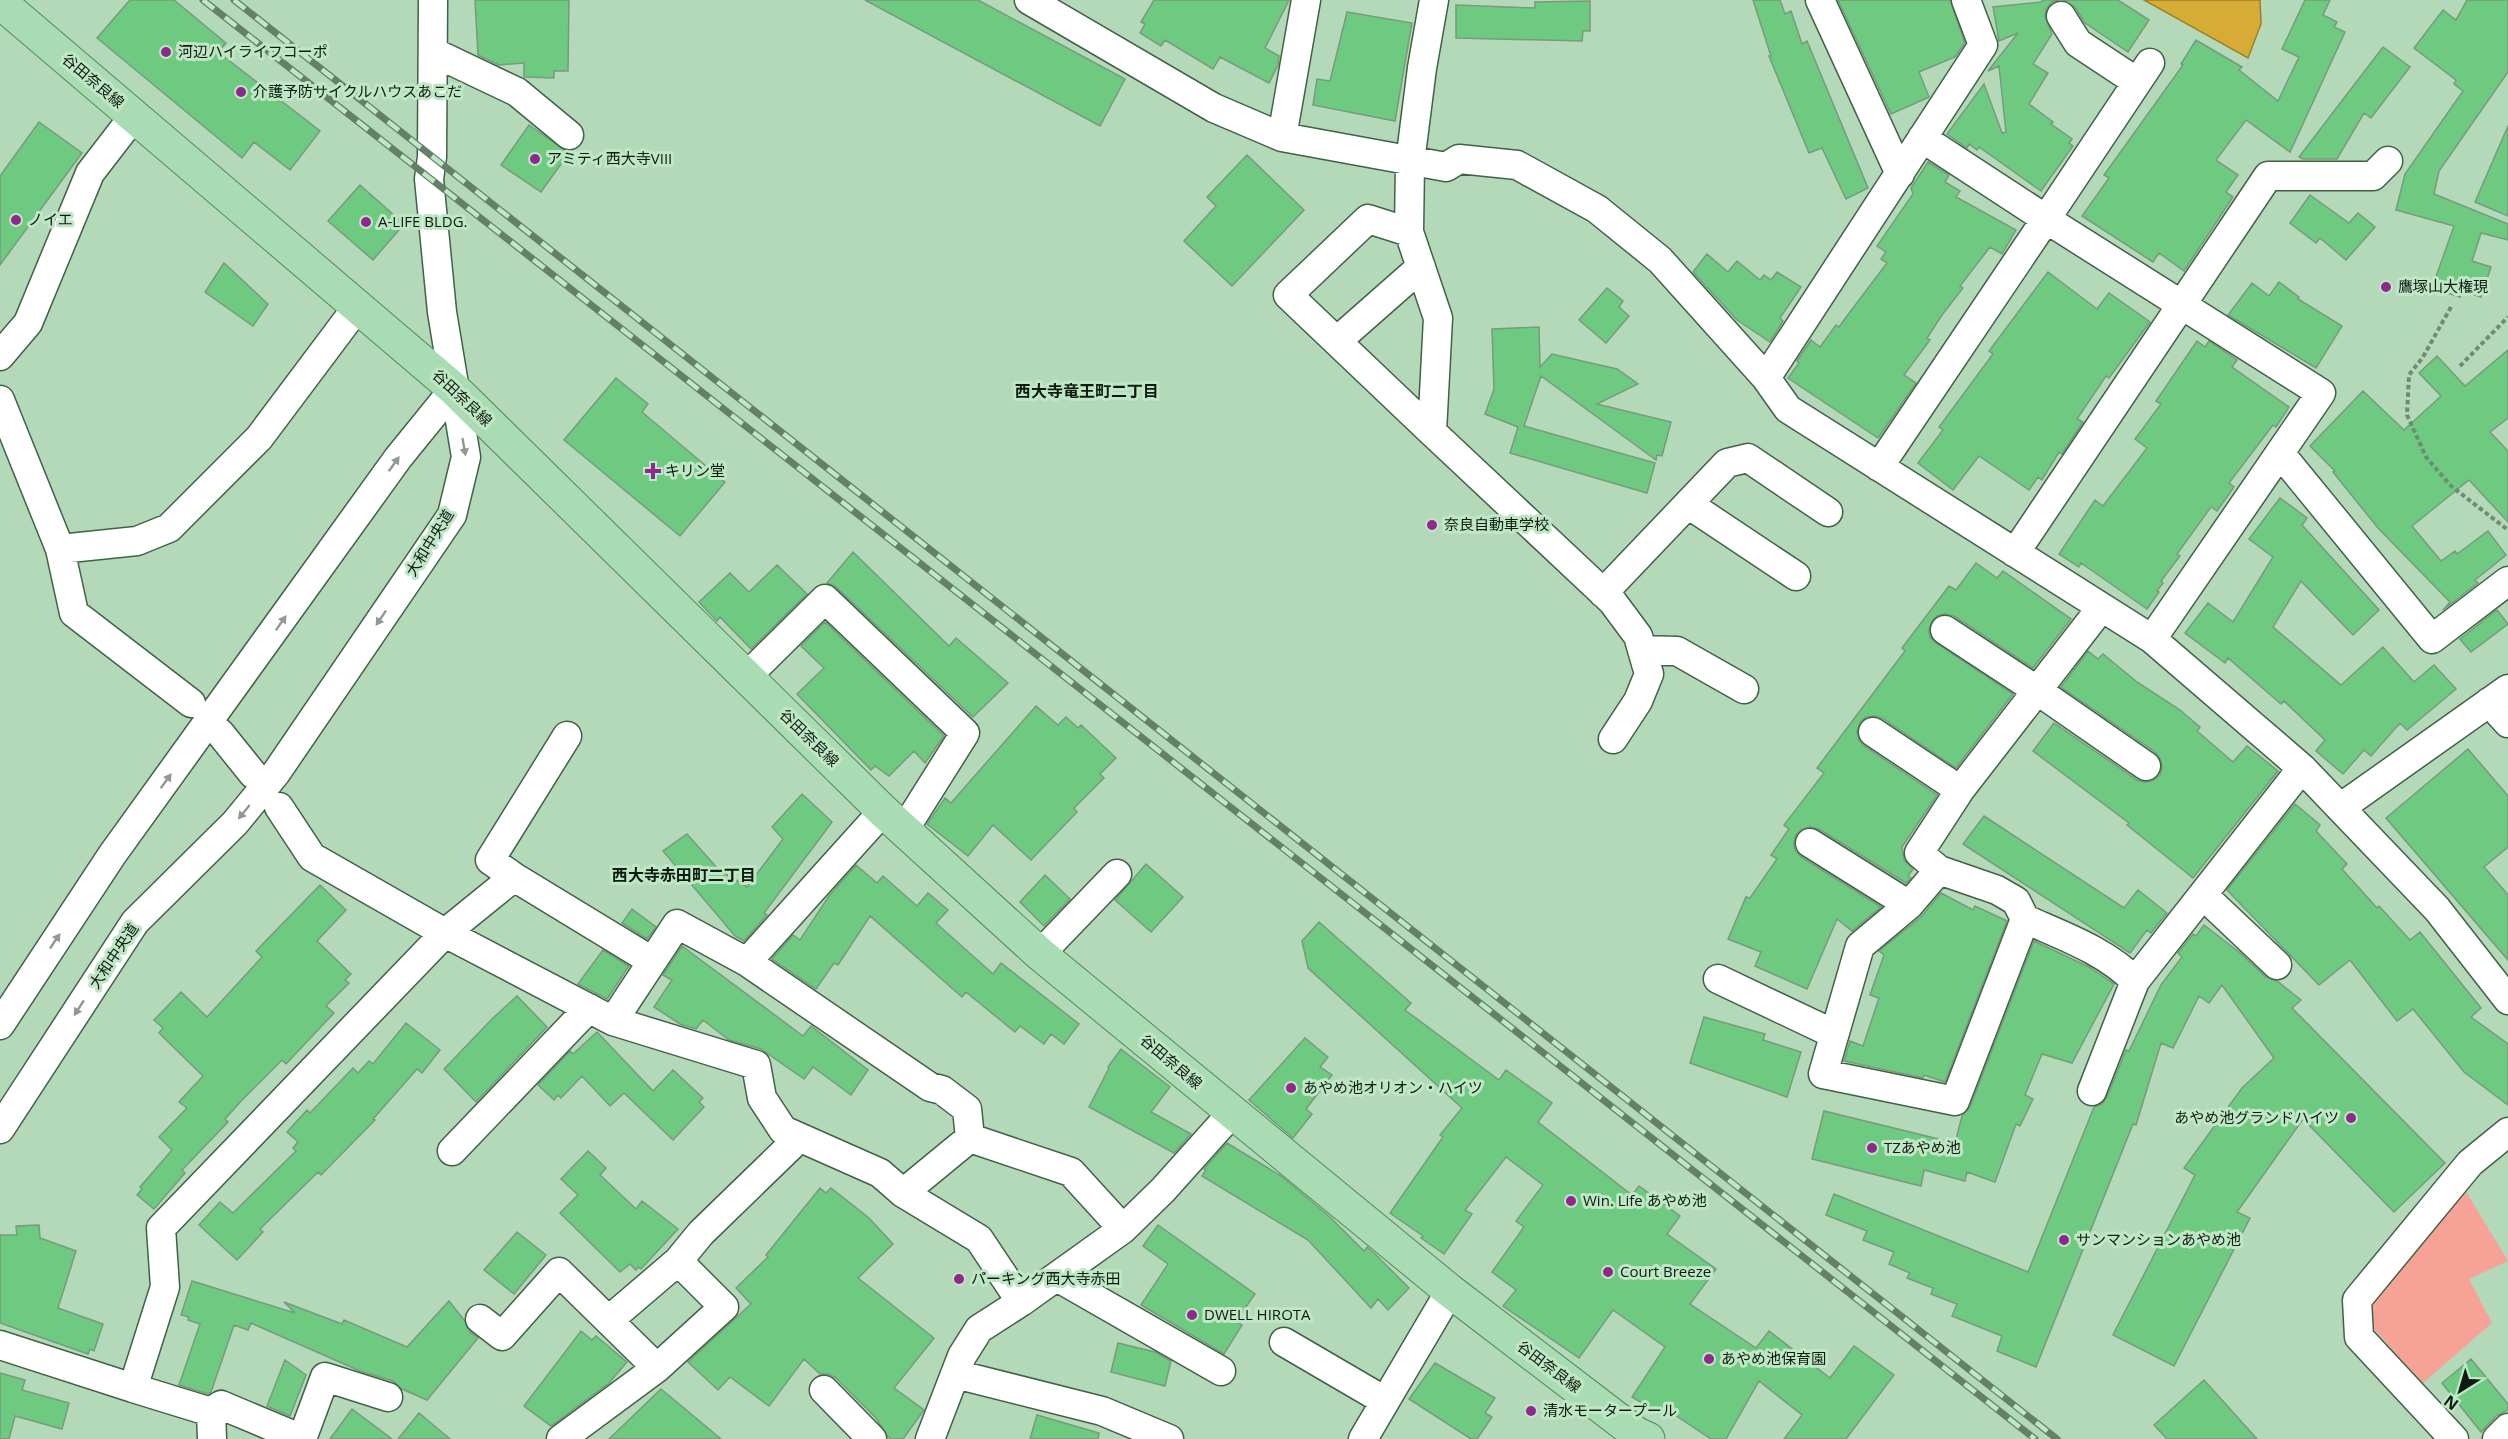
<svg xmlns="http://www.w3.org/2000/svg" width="2508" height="1439" font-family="'Open Sans','Noto Sans JP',sans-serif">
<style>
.green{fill:#f7a296}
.water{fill:#d6ac36;stroke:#9a802b;stroke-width:1.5}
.building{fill:#6eca80;stroke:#779b7b;stroke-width:1.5}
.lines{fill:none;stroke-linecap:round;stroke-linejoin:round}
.minor-casing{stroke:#406245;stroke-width:31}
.major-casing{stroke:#4d8a58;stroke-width:35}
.path{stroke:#6f8b73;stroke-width:4;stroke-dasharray:4.5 3;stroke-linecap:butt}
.minor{stroke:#fff;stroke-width:28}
.major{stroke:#a9dcb2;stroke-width:33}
.rail-casing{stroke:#657f69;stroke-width:7}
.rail{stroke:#c0e7c5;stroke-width:4.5;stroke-dasharray:14;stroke-linecap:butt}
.oneway{fill:#929893}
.poi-dot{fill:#8f288e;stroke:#c0e7c5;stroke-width:2}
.labels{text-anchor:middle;stroke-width:6;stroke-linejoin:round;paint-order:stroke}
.poi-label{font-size:15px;fill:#0d1b10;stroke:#c0e7c5;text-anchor:start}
.street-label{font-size:15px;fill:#0d1b10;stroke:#c0e7c5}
.neighbourhood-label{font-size:16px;font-weight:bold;fill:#0d1b10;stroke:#c0e7c5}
</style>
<rect width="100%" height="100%" fill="#b3d9b8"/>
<!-- green -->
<path class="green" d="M2465 1190 2508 1261 2469 1279 2492 1323 2422 1384 2371 1325 2370 1304Z"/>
<!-- water -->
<path class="water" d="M2144 0H2260L2261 24 2248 58Z"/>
<!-- building -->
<path class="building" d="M130 0H174L226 43 218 52 320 131 290 170 254 142 242 158 97 38Z
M475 0H569L568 71H554V78L524 77V63L499 65 478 55Z
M865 0H978L1125 79 1100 126Z
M1154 0H1289L1265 48 1279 56 1278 65 1269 83 1220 57 1213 69 1165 40 1161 46 1140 33 1145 24 1141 22Z
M1753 0H1780L1785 14 1791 11 1802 44 1807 41 1868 188 1846 199 1822 148 1809 153 1769 56H1771Z
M1838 0H1950L1965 43 1955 57 1919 72 1929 97 1891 114Z
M2043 0H2059L2052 2 2046 9 2045 17 2052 34 2033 64 2048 73 2029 104 2053 122 2051 124 2072 139 2069 143 2073 146 2041 191 1979 147 1977 150 1969 144 1967 148 1947 134 1984 84 2002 133 2006 132 1999 66 1988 71 2018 33 1999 41 1993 7 2041 2Z
M2063 0H2118L2149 20 2128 52 2085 23 2075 7Z
M2305 0H2330L2323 15 2337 22 2334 27 2345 32 2290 152 2246 120 2216 160 2238 175 2226 192 2233 197 2184 271 2159 253 2153 262 2082 216 2109 178 2104 175 2183 65 2181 64 2196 40 2242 67 2239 70 2278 101 2299 57 2282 49Z
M2467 0H2508V72L2439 171 2434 194 2508 224V240L2481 233 2472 261 2491 267 2481 297 2462 291 2460 297 2432 288 2454 226 2396 210 2405 174 2463 91 2454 84 2456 80 2414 48 2443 10 2456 20Z
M1590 1V31H1583L1582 41 1456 38V5L1535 8V2Z
M1347 12 1412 23 1395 121 1313 105 1317 79 1330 81Z
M2383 47 2410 67 2371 118 2364 113 2337 159H2303L2299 157Z
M39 122 82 153 0 265V176Z
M529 125 569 153 541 192 501 165Z
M2508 126V216L2475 202Z
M1247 155 1304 210 1232 286 1184 241 1216 206 1207 197Z
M1928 162 1949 175 1945 182 1960 191 1956 197 2016 230 2002 254 1990 247 1960 286 1963 288 1942 315 1927 338 1930 340 1904 375 1916 383 1878 438 1788 378 1799 363 1797 361 1811 340 1820 347 1836 325 1839 327 1844 320 1887 263 1881 259 1886 252 1877 246 1913 194 1911 188Z
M360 185 404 224 373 260 328 221Z
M2310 195 2349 223 2358 213 2375 227 2346 260 2320 238 2316 243 2290 223Z
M1707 254 1728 272 1737 261 1760 280 1764 275 1771 280 1777 272 1801 287 1780 318 1783 321 1770 342 1737 320 1693 272Z
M224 263 268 304 253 326 205 292Z
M2048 272 2097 309 2109 293 2150 322 2109 378 2106 376 2077 419 2083 422 2062 454 2059 452 2042 480 2038 477 2029 490 1979 456 1953 490 1918 463 1943 430 1939 427 1993 354 1989 351Z
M2279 282 2299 297 2298 299 2342 326 2316 368 2228 315 2252 283 2269 296Z
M1607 288 1623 301 1619 307 1629 316 1606 343 1579 320Z
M1539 327 1540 367 1552 354 1617 369 1638 384 1597 404 1671 422 1662 456 1657 455 1656 460 1541 376 1524 426 1655 463 1647 493 1510 453 1518 427 1485 414 1494 389 1492 329Z
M2197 341 2205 347 2209 341 2237 360 2232 367 2289 407 2276 427 2273 425 2229 483 2234 487 2217 511 2211 507 2177 554 2180 556 2161 581 2163 583 2157 591 2159 592 2147 609 2081 563 2079 567 2059 554 2095 500 2103 506 2147 448 2135 439 2161 404 2156 401Z
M2508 350V418L2490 432 2508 451V522L2469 480 2412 526 2441 561 2455 551 2457 554 2488 531 2506 555 2475 580 2478 583 2443 610 2450 602 2378 528 2333 472 2335 471 2310 446 2363 391 2404 430 2441 396 2419 373 2437 356 2465 386Z
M616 378 648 404 642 412 725 482 680 536 564 440Z
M2280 498 2307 518 2302 525 2379 610 2353 635 2301 581 2273 627 2341 685 2383 647 2414 682 2434 665 2456 689 2407 730 2400 723 2371 756 2364 750 2343 774 2316 751 2325 740 2284 701 2281 704 2228 658 2225 663 2185 633 2208 603 2233 622 2273 557 2249 539Z
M853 552 949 646 956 638 1008 683 973 717 836 587 827 583Z
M1976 563 1997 578 2003 571 2071 619 2033 668 1954 616 1945 614 1937 616 1932 621 1929 630 1930 637 1936 643 2013 694 1956 768 1882 718 1875 716 1866 717 1860 722 1857 732 1859 740 1863 745 1937 795 1902 847 1904 860 1913 869 1908 876 1911 878 1906 883 1819 829 1810 827 1802 829 1796 835 1794 843 1795 850 1801 857 1881 907 1852 931 1837 919 1807 989 1755 966 1761 952 1728 939 1746 897 1750 898 1777 859 1771 855 1789 829 1784 825 1824 773 1817 768 1905 651 1902 648 1949 586 1956 590Z
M777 565 807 594 751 649 720 617 717 621 699 602 730 573 749 592Z
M2497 610 2508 624 2471 652 2460 639Z
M825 622 944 736 925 763 914 751 889 776 875 766 871 770 797 694 824 668 801 646Z
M2088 651 2098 659 2103 654 2137 682 2180 710 2200 727 2197 731 2233 762 2247 746 2278 771 2193 878 2127 825 2129 823 2033 751 2054 723 2137 780 2144 782 2152 781 2160 775 2162 768 2161 760 2155 752 2061 687Z
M1036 706 1058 725 1066 717 1078 728 1081 725 1116 758 1100 774 1104 778 1074 808 1077 812 1031 860 993 825 968 856 927 824 945 798 951 803Z
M2468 749 2508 796V847L2484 867 2508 895V960L2386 818Z
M802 794 832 822 764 913 767 915 744 941 735 936 663 851 687 834 718 869 747 887 783 839 772 827Z
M2295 804 2320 825 2316 831 2347 864 2342 869 2377 908 2379 906 2410 940 2420 932 2481 1008 2471 1017 2508 1044V1105L2464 1072 2413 1009 2397 1021 2350 960 2319 985 2227 890Z
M1984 816 2124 908 2138 890 2167 913 2151 933 2147 930 2130 953 1963 844Z
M1146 864 1183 897 1151 932 1115 900Z
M856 865 877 883 883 876 917 906 928 893 948 910 936 923 993 974 1001 963 1079 1024 1064 1044 1051 1034 1044 1044 1020 1026 1015 1032 966 992 962 997 870 916 838 965 834 963 816 989 772 959 793 935 800 940 829 896Z
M1045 875 1070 899 1044 926 1020 902Z
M320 885 346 910 317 941 351 974 345 980 349 983 326 1006 334 1013 286 1064 282 1060 243 1099 225 1119 228 1122 182 1170 185 1173 154 1209 137 1195 142 1189 140 1187 172 1150 159 1137 187 1108 179 1102 203 1076 159 1033 163 1028 154 1020 181 992 207 1017 262 957 256 951Z
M1941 893 1973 910 1975 906 2007 921 1945 1082 1924 1075 1923 1078 1844 1061 1850 1041 1863 1046 1879 998 1870 995 1884 955 1879 951 1920 918Z
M632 909 656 927 647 939 622 923Z
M1319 922 1411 1003 1405 1010 1499 1080 1506 1070 1552 1103 1538 1122 1632 1195 1639 1186 1680 1216 1667 1234 1716 1269 1690 1304 1756 1348 1769 1331 1830 1378 1854 1346 1894 1375 1846 1439H1784L1802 1415 1759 1381 1726 1439H1711L1666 1409 1662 1415 1632 1397 1665 1347 1613 1310 1579 1358 1503 1306 1516 1290 1492 1272 1524 1227 1516 1221 1543 1185 1506 1157 1465 1210 1472 1214 1444 1254 1421 1238 1423 1236 1390 1213 1443 1137 1440 1135 1462 1108 1308 968 1302 941Z
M2204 925 2239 952 2266 977 2277 981 2301 1000 2292 1008 2445 1163 2394 1212 2303 1119 2237 1212 2250 1218 2174 1366 2113 1335 2195 1175 2184 1168 2242 1088 2274 1058 2222 985 2209 1003 2199 996 2173 1048 2161 1043 2136 1125 2133 1124 2036 1367 1997 1351 2002 1336 1952 1316 1957 1304 1931 1294 1933 1288 1907 1278 1910 1273 1889 1264 1894 1252 1863 1240 1867 1231 1826 1215 1834 1194 2028 1272 2094 1107 2102 1104 2107 1097 2126 1050 2129 1051 2161 985 2182 957 2178 953 2193 934 2196 936Z
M2034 941 2089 967 2114 984 2072 1063 2042 1054 2025 1095 2033 1099 2020 1126 2016 1124 1995 1182 1967 1172 1965 1181 1924 1170 1921 1186 1812 1159 1824 1111 1955 1143 1962 1116 1970 1107Z
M682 946 803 1036 811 1026 868 1070 851 1095 813 1067 804 1079 761 1049 729 1040 703 1020 696 1029 680 1024 654 1007 672 980 663 975Z
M603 950 629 966 607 999 578 984Z
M517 996 547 1027 476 1102 444 1069 492 1019Z
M1704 1017 1765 1034 1763 1040 1801 1052 1787 1097 1690 1063Z
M406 1023 440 1050 422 1073 417 1069 373 1119 375 1120 321 1175 318 1172 260 1229 263 1232 237 1260 199 1225 220 1202 233 1213 296 1151 293 1148 298 1142 287 1132 307 1110 310 1113 353 1068 358 1073 369 1061 373 1064Z
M597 1032 653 1091 673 1070 703 1098 699 1102 704 1107 673 1140 624 1093 610 1106 582 1076 561 1098 558 1095 554 1100 538 1085 570 1051 573 1054Z
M1305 1038 1328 1057 1320 1067 1332 1075 1306 1109 1312 1114 1293 1138 1249 1100Z
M1121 1049 1170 1087 1151 1112 1191 1134 1174 1153 1089 1107 1109 1068 1108 1067Z
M1227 1143 1281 1176 1330 1217 1364 1251 1367 1247 1375 1254 1409 1288 1388 1310 1378 1299 1371 1308 1308 1240 1202 1176 1206 1170 1204 1169Z
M588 1151 606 1168 600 1175 636 1209 642 1201 678 1229 641 1269 638 1267 636 1270 630 1264 620 1272 560 1213 578 1195 561 1179Z
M820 1188 826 1193 831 1188 869 1218 893 1244 858 1278 934 1338 894 1388 924 1410 903 1439H891L888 1437 876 1418 836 1378 829 1374H820L804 1359 769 1406 730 1377 718 1390 688 1362 751 1304 736 1288 768 1257 766 1255Z
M39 1225 40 1238 76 1251 58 1308 103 1324 94 1351 90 1349 88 1354 0 1323V1235H17L16 1226Z
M1158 1225 1255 1294 1236 1321 1242 1325 1224 1354 1141 1305 1168 1264 1143 1246Z
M517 1232 546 1255 514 1294 484 1270Z
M192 1281 295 1313 284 1302 342 1324 344 1320 407 1347 449 1301 464 1320 470 1332 478 1338 427 1400 402 1389 393 1381 360 1371 251 1323 248 1330 234 1325 211 1392 208 1394 179 1385 200 1324 188 1320 189 1317 181 1315Z
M581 1331 592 1340 596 1336 627 1362 609 1383 551 1426 524 1406Z
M1118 1343 1155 1352 1171 1361 1165 1386 1111 1372Z
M2471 1359 2508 1404V1410L2496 1416 2481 1432 2442 1383Z
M285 1360 306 1375 290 1416 267 1406Z
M1435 1363 1495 1398 1485 1413 1492 1417 1477 1439H1471L1409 1399Z
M0 1373 25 1380 22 1390 69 1403 62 1429 15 1416 9 1439H0Z
M2204 1380 2257 1439H2167L2154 1425Z
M661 1389 721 1439H609Z
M352 1409 392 1439H330Z
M419 1413 450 1439H398Z
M1037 1415 1099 1433 1098 1439H1030Z"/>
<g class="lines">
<defs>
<path id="minor" d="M1029 0 1214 108 1282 137 1446 167 1459 159 1517 165 1597 209 1660 260 1766 378
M1434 0 1422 68 1410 162 1409 232 1438 318 1432 432 1612 601 1638 636 1649 674 1638 701 1613 739
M1820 0 1900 174
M1966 0 1983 45 1766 378 1788 409 2152 639 2302 768 2437 909 2508 1000
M2061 16 2078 43 2137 82
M433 52 517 92 569 135
M1282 137 1306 0
M1922 138 2046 219 2150 63
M1409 232 1368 219 1288 295 1432 432
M1337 341 1421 267
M0 356 28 323 90 173 134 116
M0 400 60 549 74 613 191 703
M2280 453 2432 639 2508 581
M1879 467 2046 219 2321 393 2152 639
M1688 504 1796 576
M60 549 137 541 169 528 259 438 358 306
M2015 553 2268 176H2373L2388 161
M1603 593 1727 463 1748 458 1828 512
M2101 608 1960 790 1919 853 1939 870 1997 890 2016 901 2025 919C2063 936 2106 951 2135 981L2302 768
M1945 630 2038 691 2146 766
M1642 650 1677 651 1744 689
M746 677 825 599 965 733 904 830
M2489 702 2508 723
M1873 732 1960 790
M220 733 253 774
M279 807 312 857 445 933 613 1021 756 1065 762 1098 783 1130 880 1173 903 1193 979 1239 1021 1302
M2340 808 2508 689
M1810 843 1909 905
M1939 870 1909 905 1860 946 1823 1074 1955 1101 2025 919
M514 877 490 860 567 736
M2203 895 2277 965
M1040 954 1117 874
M747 962 883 811
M1718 979 1834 1034
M613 1021 677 924 747 962 930 1087 942 1090 967 1109 970 1138
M0 1025 112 855 398 458 454 389
M2092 1091 2135 981
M0 1129 135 922 235 823 276 773 452 515 466 457 442 312 429 179 432 157 433 0
M452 1151 589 1008
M903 1193 970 1138 1071 1172 1123 1229
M1057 1277 1221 1371
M480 1319 502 1336 559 1272 657 1368
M609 1320 678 1261 701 1233 799 1138
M1284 1342 1385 1401
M0 1345 133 1388
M955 1374 1102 1411 1169 1439
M824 1390 872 1439
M211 1412 221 1405 302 1439 325 1377 388 1397
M212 1439 211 1412 133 1388 165 1287 161 1228 445 933 514 877 652 961
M561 1439 657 1368 724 1307 678 1261
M930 1439 962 1356 979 1329 1021 1302 1123 1229 1163 1190 1232 1113
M1363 1439 1450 1291
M2454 1439 2359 1337 2357 1300 2470 1163 2508 1132
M2497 1439 2508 1428"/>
<path id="major" d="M0 2 454 389 883 811 1040 954 1450 1291 1637 1434 1648 1439"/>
</defs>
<!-- minor casing -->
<use href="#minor" class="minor-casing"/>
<!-- major casing -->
<use href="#major" class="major-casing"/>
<!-- path -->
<path class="path" d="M2451 307 2423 357 2409 375 2407 415 2426 457 2451 486 2508 530
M2460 366 2508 317"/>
<!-- minor -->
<use href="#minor" class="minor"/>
<!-- major -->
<use href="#major" class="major"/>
<defs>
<path id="rail" d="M203 0 2035 1439
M234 0 2057 1439"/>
</defs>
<!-- rail casing -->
<use href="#rail" class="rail-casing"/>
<!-- rail -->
<use href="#rail" class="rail"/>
</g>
<!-- one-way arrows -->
<defs><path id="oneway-solid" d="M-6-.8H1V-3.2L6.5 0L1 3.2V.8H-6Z" transform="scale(1.5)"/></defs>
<g class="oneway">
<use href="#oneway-solid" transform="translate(464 447) rotate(80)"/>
<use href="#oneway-solid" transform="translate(394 464) rotate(-54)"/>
<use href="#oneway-solid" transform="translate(381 618) rotate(124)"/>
<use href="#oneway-solid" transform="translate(281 623) rotate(-55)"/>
<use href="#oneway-solid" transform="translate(166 781) rotate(-54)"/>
<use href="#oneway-solid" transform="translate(244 812) rotate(129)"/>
<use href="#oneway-solid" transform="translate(55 941) rotate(-56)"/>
<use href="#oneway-solid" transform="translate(79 1008) rotate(123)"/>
</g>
<!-- markers -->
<g class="poi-dot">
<circle cx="166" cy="52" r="6"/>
<circle cx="241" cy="92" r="6"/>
<circle cx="535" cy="159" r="6"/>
<circle cx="16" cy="220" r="6"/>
<circle cx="366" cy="222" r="6"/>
<circle cx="2386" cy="287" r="6"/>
<path d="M650 462h6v6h6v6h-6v6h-6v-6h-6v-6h6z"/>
<circle cx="1432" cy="525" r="6"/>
<circle cx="1291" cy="1088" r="6"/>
<circle cx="2351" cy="1118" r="6"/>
<circle cx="1872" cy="1148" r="6"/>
<circle cx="1571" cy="1201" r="6"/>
<circle cx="2064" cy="1240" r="6"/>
<circle cx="1608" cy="1272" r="6"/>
<circle cx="959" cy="1279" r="6"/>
<circle cx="1192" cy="1315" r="6"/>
<circle cx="1709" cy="1359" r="6"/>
<circle cx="1531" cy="1411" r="6"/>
</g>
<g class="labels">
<!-- poi labels -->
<g class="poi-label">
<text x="178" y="57">河辺ハイライフコーポ</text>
<text x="253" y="97">介護予防サイクルハウスあこだ</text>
<text x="547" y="164">アミティ西大寺VIII</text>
<text x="28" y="225">ノイエ</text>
<text x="378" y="227">A-LIFE BLDG.</text>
<text x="2398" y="292">鷹塚山大権現</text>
<text x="665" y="476">キリン堂</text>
<text x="1444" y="530">奈良自動車学校</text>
<text x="1303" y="1093">あやめ池オリオン・ハイツ</text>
<text x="2339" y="1123" text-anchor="end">あやめ池グランドハイツ</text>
<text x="1884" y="1153">TZあやめ池</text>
<text x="1583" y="1206">Win. Life あやめ池</text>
<text x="2076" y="1245">サンマンションあやめ池</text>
<text x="1620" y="1277">Court Breeze</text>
<text x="971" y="1284">パーキング西大寺赤田</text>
<text x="1204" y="1320">DWELL HIROTA</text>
<text x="1721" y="1364">あやめ池保育園</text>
<text x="1543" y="1416">清水モータープール</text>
</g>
<!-- street labels -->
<g class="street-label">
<text transform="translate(93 81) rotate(40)" y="5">谷田奈良線</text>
<text transform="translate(462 398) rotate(43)" y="5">谷田奈良線</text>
<text transform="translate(430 543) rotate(-58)" y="5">大和中央道</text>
<text transform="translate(809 738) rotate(44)" y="5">谷田奈良線</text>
<text transform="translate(114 956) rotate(-56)" y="5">大和中央道</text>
<text transform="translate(1171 1062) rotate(40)" y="5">谷田奈良線</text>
<text transform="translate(1549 1367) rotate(37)" y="5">谷田奈良線</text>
</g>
<!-- neighbourhood labels -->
<g class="neighbourhood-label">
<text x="1087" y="397">西大寺竜王町二丁目</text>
<text x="684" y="881">西大寺赤田町二丁目</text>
</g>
</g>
<!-- north arrow -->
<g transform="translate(2460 1391) rotate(217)" stroke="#c0e7c5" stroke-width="4.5" paint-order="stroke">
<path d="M0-4.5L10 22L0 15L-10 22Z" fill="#0d1b10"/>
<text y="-9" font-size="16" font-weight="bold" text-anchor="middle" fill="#0d1b10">N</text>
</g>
</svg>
